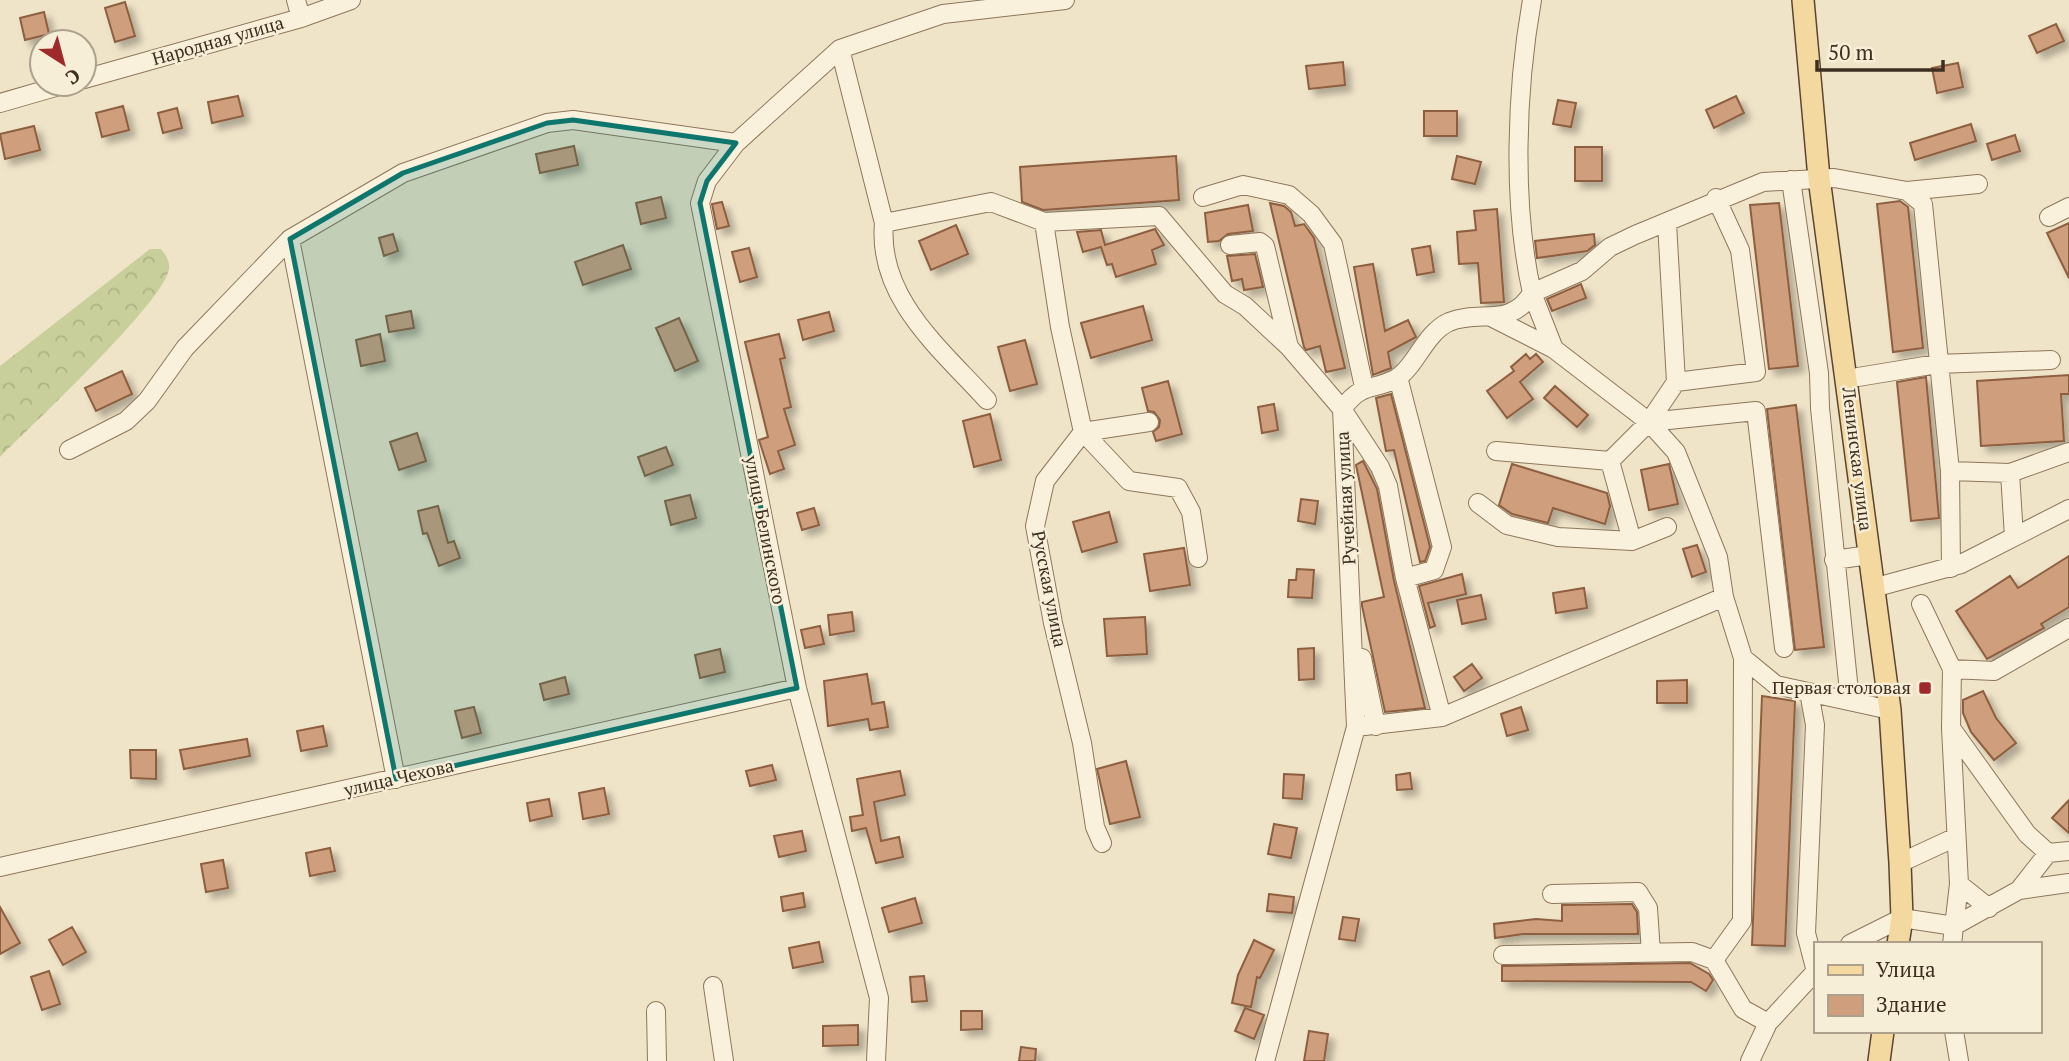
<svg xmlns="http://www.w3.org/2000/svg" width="2069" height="1061" font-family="'PT Serif',serif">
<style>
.forest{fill:url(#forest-crowns)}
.building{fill:#cf9f7d;stroke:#8d5f41;stroke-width:2;filter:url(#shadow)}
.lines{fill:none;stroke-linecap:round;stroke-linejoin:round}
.minor-casing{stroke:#8d765c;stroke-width:20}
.major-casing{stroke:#5b4430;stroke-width:24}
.minor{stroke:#faf1dc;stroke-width:18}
.major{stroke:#f3d9a0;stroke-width:21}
.marked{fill:#0f766e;fill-opacity:0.2;stroke:#0f766e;stroke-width:5;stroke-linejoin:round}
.poi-dot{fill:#9e2a2b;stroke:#f7eed8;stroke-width:2.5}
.labels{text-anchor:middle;stroke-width:5;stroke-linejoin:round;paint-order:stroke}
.street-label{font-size:18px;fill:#3d2e20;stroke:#f7eed8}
.poi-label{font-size:18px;fill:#3d2e20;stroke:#f7eed8;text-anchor:end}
</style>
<defs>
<pattern id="forest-crowns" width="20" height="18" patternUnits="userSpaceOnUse" patternTransform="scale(1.75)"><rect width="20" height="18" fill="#c9cf9b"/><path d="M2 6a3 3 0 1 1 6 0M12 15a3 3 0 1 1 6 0" fill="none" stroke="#aeb285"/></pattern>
<filter id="shadow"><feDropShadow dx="6" dy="6" stdDeviation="3.5" flood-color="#0004"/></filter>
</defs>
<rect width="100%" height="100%" fill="#f0e4c8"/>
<!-- forest -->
<path class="forest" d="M150 249H161C166 255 170 261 169 269 165 301 30 427 0 457V366Z"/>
<!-- building -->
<path class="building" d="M125 2 135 36 115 42 105 8Z
M44 12 49 34 25 40 20 18Z
M2056 24 2064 41 2037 53 2029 36Z
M1343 62 1345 85 1309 89 1306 66Z
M1958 63 1963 87 1937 93 1932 68Z
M238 96 243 116 212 123 208 102Z
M1736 96 1744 113 1714 128 1706 110Z
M1558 100 1576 103 1571 127 1553 124Z
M123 106 129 130 102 137 96 113Z
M177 108 182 128 163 133 158 113Z
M1424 111H1457V136H1424Z
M1971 124 1976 141 1915 160 1910 143Z
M34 126 40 150 5 159 0 134Z
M2015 135 2020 151 1992 160 1987 144Z
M574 146 578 165 540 173 536 154Z
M1575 147H1602V181H1575Z
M1176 156 1179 200 1043 210 1022 202 1020 167Z
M1457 156 1481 162 1475 184 1452 179Z
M661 197 666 218 641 224 636 203Z
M1900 201 1908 207 1923 348 1893 352 1877 204Z
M722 202 729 226 717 229 712 204Z
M1270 203 1284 206 1291 212 1295 226 1304 224 1314 238 1345 368 1326 372 1320 346 1306 350 1304 347Z
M1779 203 1798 366 1769 369 1750 205Z
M1248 205 1253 231 1228 234 1219 241 1208 242 1205 213Z
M1497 209 1504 302 1481 303 1478 263 1459 264 1457 232 1476 230 1474 211Z
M2069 223V278L2047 233Z
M956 225 968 254 931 270 919 241Z
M1155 229 1164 245 1152 250 1156 264 1116 277 1112 264 1107 265 1101 247 1083 252 1077 232 1101 230 1105 245Z
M393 234 398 251 384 256 379 238Z
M1594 234 1595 245 1587 251 1537 258 1535 241Z
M623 245 631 269 583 285 575 262Z
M1430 246 1434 272 1417 275 1412 249Z
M749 248 757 277 740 282 732 252Z
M1255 254 1263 287 1244 290 1242 279 1232 281 1227 256Z
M1373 264 1385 331 1408 320 1416 337 1388 352 1391 368 1373 375 1354 267Z
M1581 284 1586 298 1552 311 1547 299Z
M1143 306 1152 340 1091 358 1081 323Z
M411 311 414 328 389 332 386 316Z
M829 312 834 331 803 340 798 320Z
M679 318 698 361 675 371 656 328Z
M380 334 385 361 361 366 356 340Z
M779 334 785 358 780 359 791 407 784 409 795 445 778 451 784 469 770 474 759 440 768 437 745 342Z
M1025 340 1037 384 1010 391 998 347Z
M1526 354 1530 359 1536 354 1543 362 1520 382 1533 399 1507 418 1487 391 1514 371 1511 367Z
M122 371 132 394 96 411 85 388Z
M2069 375V394H2061L2064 441 1981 446 1977 381Z
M1926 377 1939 518 1911 521 1897 382Z
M1168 381 1182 434 1156 441 1153 432 1159 427 1160 420 1154 412 1148 411 1142 388Z
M1555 386 1588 415 1577 427 1544 398Z
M1391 394 1430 547 1425 561 1420 562 1394 450 1386 451 1376 398Z
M1274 404 1278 430 1262 433 1258 407Z
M1796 405 1824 647 1795 650 1767 409Z
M990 414 1001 460 974 467 963 421Z
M417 433 426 461 399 470 390 442Z
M666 447 673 465 645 476 638 457Z
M1363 461 1377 489 1394 581 1425 708 1385 712 1362 606V602L1384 597 1356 465Z
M1512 464 1607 493 1610 506 1605 524 1553 508 1548 523 1512 514 1499 505Z
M1669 464 1678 504 1649 510 1641 470Z
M690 495 696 518 671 525 665 501Z
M1301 499 1318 501 1315 524 1298 521Z
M438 506 448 543 454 541 460 558 439 566 427 533 423 534 418 511Z
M814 508 819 525 802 530 797 513Z
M1109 512 1117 542 1082 552 1073 522Z
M1697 545 1706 572 1692 577 1683 549Z
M1184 548 1190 585 1150 591 1144 554Z
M2069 556V607L2041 624 2044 628 1987 659 1956 611 2010 576 2018 588Z
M1297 569 1314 570 1312 598 1288 597 1289 580H1296Z
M1462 574 1466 594 1428 603 1435 626 1430 628 1419 586Z
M1584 588 1587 608 1556 613 1553 593Z
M1481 595 1486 619 1462 624 1457 600Z
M852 612 854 631 830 635 828 615Z
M1145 617 1147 654 1107 656 1104 619Z
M820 626 824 644 805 648 801 630Z
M1314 648V679L1299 680 1298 649Z
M720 649 725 672 700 678 695 655Z
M1472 664 1482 678 1464 691 1454 677Z
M867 674 872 704 884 702 888 727 870 730 868 719 828 726 824 681Z
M565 677 569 694 544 700 540 684Z
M1687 680V703H1657V681Z
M1983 691 1996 718 2016 743 1994 760 1971 732 1963 713V700Z
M1762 696 1795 701 1785 946 1752 945Z
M474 707 481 733 462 738 455 711Z
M1521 707 1528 730 1507 736 1501 714Z
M323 726 327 746 301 751 297 731Z
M247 739 250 756 184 769 180 750Z
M130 750H156V779L131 778Z
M1126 761 1140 817 1110 824 1097 769Z
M772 765 776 780 750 786 746 771Z
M900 771 905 795 874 802 881 841 899 837 903 857 876 863 866 828 852 831 850 817 863 815 857 779Z
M1410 773 1412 789 1397 790 1396 775Z
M1284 774 1304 775 1302 799 1283 798Z
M604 788 609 814 583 819 579 793Z
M549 799 552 816 530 821 527 803Z
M2069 800V833L2052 818Z
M1274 824 1297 828 1291 858 1268 854Z
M802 831 806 851 779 857 774 836Z
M330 848 335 871 310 876 306 853Z
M223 860 228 888 206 892 201 864Z
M803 893 805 907 783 911 781 897Z
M1269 894 1294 897 1292 913 1267 911Z
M915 898 922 923 889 932 882 908Z
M1632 904 1637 912 1638 934H1523L1495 938 1494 924 1536 919 1562 921V905Z
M0 907 20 943 0 954Z
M1343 917 1359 919 1355 941 1339 939Z
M72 927 86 952 63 965 49 940Z
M1254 940 1274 950 1260 978 1257 977 1251 1007 1232 1003 1238 975Z
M819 942 823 962 793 968 789 948Z
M1690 963 1709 974 1713 980 1706 991 1691 982 1502 981V966Z
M49 971 60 1004 42 1010 31 977Z
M924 976 927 1001 912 1002 910 977Z
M1245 1008 1264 1015 1254 1039 1235 1031Z
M961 1011H982V1029L961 1030Z
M858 1025V1045L823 1046V1026Z
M1309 1031 1328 1034 1324 1061H1304Z
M1021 1047 1036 1049 1035 1061H1019Z"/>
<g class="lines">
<defs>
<path id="minor" d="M296 0 301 18
M840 49 884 223 991 202 1044 222 1159 216 1225 294 1245 306 1289 347 1342 409 1380 467 1388 486 1405 578 1442 717
M84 79 301 18 351 0
M0 103 66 84
M1791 180 1819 373 1820 408 1850 701
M1907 191 1978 184
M1203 197 1243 185 1289 195 1311 214 1333 244 1364 387
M2049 217 2069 207
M1044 222 1060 327 1083 432 1045 481 1035 526 1053 623 1082 743 1095 827 1102 843
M884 223C877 298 941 349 987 400
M1230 245 1260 242 1265 246 1289 347
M1491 317 1554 349
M1398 377 1442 547 1434 570 1405 578
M1858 377 1937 364 2051 360
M1676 382 1756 372 1740 250 1716 198
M1649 422 1756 411 1784 648
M1083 432 1129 481 1178 488 1191 512 1198 558
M1083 432 1149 422
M69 450 126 421 147 401 185 348 290 239
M1496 451 1610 461 1649 422 1676 382 1667 223
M1610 461 1632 541
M1950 471 2010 473
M1478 503 1507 525 1558 537 1632 541 1667 527
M2014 537 2010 473 2069 452
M1834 560 1869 555
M1873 588 1961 564 2069 509
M1921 604 1952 669 1994 671 2069 628
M1362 658 1376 726
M1952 669 1951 728 1959 884 1952 944
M1809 692 1815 725 1806 933 1815 968
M1890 710 1776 685 1743 658 1724 597 1718 557 1676 452 1649 422 1554 349 1532 293 1582 271 1610 247 1635 235 1763 182 1834 178 1907 191 1923 204 1950 471 1951 568
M1356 727 1442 717 1724 597
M1951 728 2027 834 2048 853
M396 779 290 239 403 173 547 123 573 120 736 143
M1900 863 1956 837
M0 867 797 688
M1959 884 1989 908
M2019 890 2048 853 2069 851
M1552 894 1638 892 1648 908 1651 953
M1850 944 1902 918 1954 926 2019 890 2069 883
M1503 955 1692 952 1714 960 1743 1009 1768 1023
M1714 960 1742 921 1743 658
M713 986 724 1061
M656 1011 657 1061
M1954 1031 1959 1061
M876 1061 879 998 797 688 700 203 707 181 736 143 840 49 943 14 1065 0
M1265 1061 1356 727 1342 409C1364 380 1373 392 1397 378 1416 366 1425 333 1449 322 1480 309 1510 329 1532 293 1512 204 1516 90 1532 0
M1750 1061 1768 1023 1815 972"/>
<path id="major" d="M1803 0 1819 178 1890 710 1900 863 1902 918 1898 944
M1879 1061 1883 1031"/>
</defs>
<!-- minor casing -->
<use href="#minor" class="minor-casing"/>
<!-- major casing -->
<use href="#major" class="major-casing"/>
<!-- minor -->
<use href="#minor" class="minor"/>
<!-- major -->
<use href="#major" class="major"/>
</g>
<!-- marked area -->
<path class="marked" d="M573 120 736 143 707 181 700 203 797 688 396 779 290 239 403 173 547 123Z"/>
<!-- markers -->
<rect class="poi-dot" x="1918" y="681" width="14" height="14" rx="3.5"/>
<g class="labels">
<!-- street labels -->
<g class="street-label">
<text transform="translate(218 41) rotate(-16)" y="6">Народная улица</text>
<text transform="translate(1857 459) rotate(83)" y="6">Ленинская улица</text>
<text transform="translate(1346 498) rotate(-93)" y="6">Ручейная улица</text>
<text transform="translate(765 530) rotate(79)" y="6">улица Белинского</text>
<text transform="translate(1049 589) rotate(79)" y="6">Русская улица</text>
<text transform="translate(399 778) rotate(-13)" y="6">улица Чехова</text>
</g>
<!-- poi labels -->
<g class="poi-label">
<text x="1911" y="694">Первая столовая</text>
</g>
</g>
<!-- legend -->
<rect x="1814" y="942" width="228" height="91" fill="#f7eed8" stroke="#ada18e" stroke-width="2"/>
<rect x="1828" y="965" width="35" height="10" fill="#f3d9a0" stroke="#ada18e" stroke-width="2"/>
<text x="1876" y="977" font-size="21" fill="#3d2e20">Улица</text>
<rect x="1828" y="995" width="35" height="21" fill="#cf9f7d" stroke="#ada18e" stroke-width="2"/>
<text x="1876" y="1012" font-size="21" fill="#3d2e20">Здание</text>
<!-- north arrow -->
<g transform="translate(63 63) rotate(144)"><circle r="33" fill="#f7eed8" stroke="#ada18e" stroke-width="2"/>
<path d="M0-5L12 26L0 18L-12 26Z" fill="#9e2a2b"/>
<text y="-10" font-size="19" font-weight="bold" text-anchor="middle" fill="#3d2e20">С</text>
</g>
<!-- scale -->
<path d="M1817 60v10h126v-10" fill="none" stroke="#3d2e20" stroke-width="3.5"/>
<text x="1828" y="60" font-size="21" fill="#3d2e20" stroke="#f7eed8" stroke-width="5" paint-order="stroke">50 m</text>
</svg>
